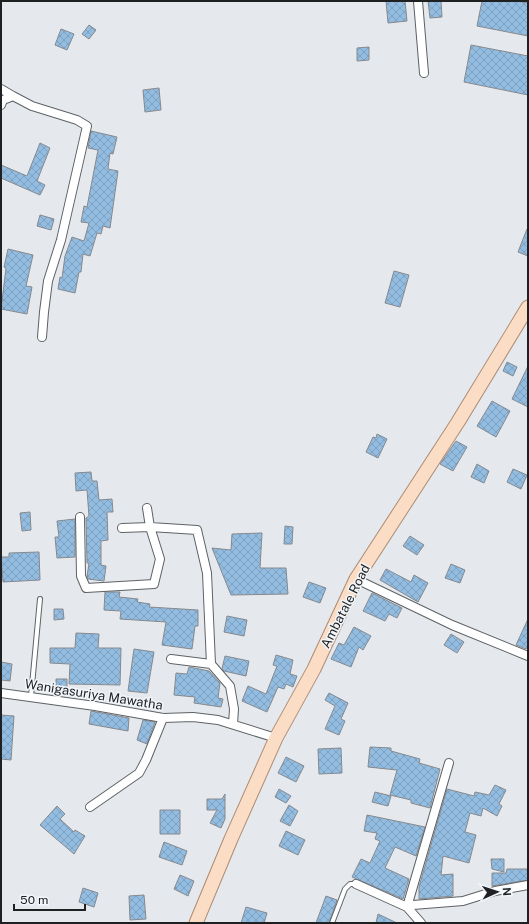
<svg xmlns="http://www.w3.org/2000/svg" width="529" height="924" font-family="'Public Sans',sans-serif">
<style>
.building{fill:url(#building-cross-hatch);stroke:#86898d}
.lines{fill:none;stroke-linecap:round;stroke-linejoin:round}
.service-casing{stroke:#5e6265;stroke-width:6}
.minor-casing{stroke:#5e6265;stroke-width:10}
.primary-casing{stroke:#ac8b73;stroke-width:15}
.service{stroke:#fff;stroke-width:4}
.minor{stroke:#fff;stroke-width:8}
.primary{stroke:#fbdcc5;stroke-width:13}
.labels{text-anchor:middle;stroke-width:3;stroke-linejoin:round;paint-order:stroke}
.street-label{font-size:13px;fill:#1e2021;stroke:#f2f6fa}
</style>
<defs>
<pattern id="building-cross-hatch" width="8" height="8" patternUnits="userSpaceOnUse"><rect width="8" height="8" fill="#93bce1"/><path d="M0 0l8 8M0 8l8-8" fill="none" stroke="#7ea1c1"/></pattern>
</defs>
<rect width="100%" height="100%" fill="#e5e9ed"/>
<!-- building -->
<path class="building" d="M386 1H405L407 21 388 23Z
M428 1H441L442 17 430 18Z
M482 1H516L528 3V36L477 26Z
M89 25 96 30 89 39 82 34Z
M61 29 74 34 67 50 55 45Z
M471 45 528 56V95L464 82Z
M369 47V60L357 61V48Z
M159 88 161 110 145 112 143 90Z
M91 131 117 137 113 154 110 153 108 169 118 171 110 228 103 226 101 234 97 233 90 256 83 254 81 272H79L75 293 58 289 60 277 62 278 65 256 72 237 84 241 89 223 81 222 84 206 87 207 98 150 88 148Z
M40 143 50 148 37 181 45 185 40 195 1 178V165L27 176Z
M40 215 54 219 51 230 37 226Z
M527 229H528V256L518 252Z
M8 249 33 255 26 286 32 287 27 314 1 309 6 268 4 267Z
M394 271 409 275 400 307 385 303Z
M507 362 517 367 513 376 503 371Z
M528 366V407L512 399Z
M492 401 510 411 496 437 477 426Z
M377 434 387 439 378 458 366 452 373 437 376 438Z
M456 441 467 447 453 471 440 464Z
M477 464 489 471 484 483 471 477Z
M513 469 527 475 521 489 507 482Z
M91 472 92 481H97L99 500 112 499 113 512H107L108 540 101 541V565L106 566 104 581 88 579 87 577 89 563H87L86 518 89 516 87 490 76 491 75 473Z
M30 512 31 530 22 531 20 513Z
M75 519V557L57 558 55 537H59L57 521Z
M285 526 293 527 292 544H284Z
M262 533 260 568H286L288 594 231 595 212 548 231 550 232 534Z
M410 536 424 545 417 555 403 546Z
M39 552 40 580 3 582 1 557H9V553Z
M451 564 465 570 460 583 445 578Z
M386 569 411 582 414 575 428 583 418 602 380 580Z
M309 582 326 588 320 603 303 597Z
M105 592H120L119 597 138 599 137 602 150 604 149 607 198 610V626H195L192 649 162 645 166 622 120 619 121 611 104 610Z
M372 593 402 608 397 618 389 614 385 621 363 611Z
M54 609H63L64 619 54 620Z
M227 616 247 620 244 636 224 632Z
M528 619V645L526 649 516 645Z
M354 627 371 636 363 650 359 647 351 667 331 659 339 643 344 645Z
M76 633 99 634 98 648H121L120 685 69 684 70 664 50 663V648H75Z
M451 634 464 642 457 653 444 645Z
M134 649 154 652 147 693 128 691Z
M276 655 293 660 290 674 297 676 293 687 286 684 284 689 278 687 267 712 242 701 248 686 266 694 277 666 273 665Z
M225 656 249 661 246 676 224 671 222 669Z
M1 662 12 664 10 681 1 680Z
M189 667 209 671 220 683 218 698 223 699 221 707 194 703 195 697 174 695 176 673 187 674Z
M56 679H67V693H56Z
M329 693 348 703 341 719 345 721 339 735 325 729 335 706 325 700Z
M91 711 129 718 128 731 89 724Z
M1 715 14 716 11 760 1 759Z
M143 720 155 722 147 744 137 740Z
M370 747 391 748V751L420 759 419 763 440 769 430 808 411 803V800L390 795 397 770 368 767Z
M341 748 342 773 319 774 318 749Z
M286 757 304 766 296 782 278 773Z
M495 785 506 790 499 804 502 806 497 816 483 808 481 816 470 813 465 832 476 835 469 863 443 856 441 875 453 874V896L419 899V887L447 789 474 796 475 792 489 795Z
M279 789 291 796 286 803 275 797Z
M375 792 391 796 388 806 372 802Z
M225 794V819L221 828 210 823 217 810H207V799H222Z
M289 805 298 811 290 826 280 821Z
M57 806 65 814 60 819 74 832 75 830 85 836 74 854 40 825Z
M160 810H180V834H160Z
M367 815 425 827 416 856 395 847 385 868 409 879 403 899 352 877 361 859 370 863 380 841 375 839 377 833 364 831Z
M286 831 305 840 298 855 279 846Z
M164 842 187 851 182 865 159 857Z
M491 859H504V872L492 869Z
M507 869H528V880L492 886V873H506Z
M180 875 194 881 188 896 174 889Z
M83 888 98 893 94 907 79 902Z
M144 895 146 919 130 920 129 896Z
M326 896 337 900 329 923H316Z
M246 907 267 913 264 923H241Z
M378 914 397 923H376Z"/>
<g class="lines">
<defs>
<path id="service" d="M31 696 40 599
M332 923 345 889 350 884H356"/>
<path id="minor" d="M418 1 424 73
M1 89 13 96
M1 105 3 100 13 96 32 106 77 120 87 126 61 240 48 281 44 312 42 337
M80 517 81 576 86 588 154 584 160 559 150 527 147 508
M122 528 150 527 197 530 207 573 211 664
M356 579 452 625 528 656
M171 659 211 664 230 686 234 709 233 724
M1 693 95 706 163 718 193 717 218 720 276 738
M90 807 139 773 146 760 163 718
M356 884 407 907 421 923
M407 907 449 763
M407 907 413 905 463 901 495 891 528 885"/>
<path id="primary" d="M196 923 231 839 276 738 314 669 356 579 458 422 528 307"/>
</defs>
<!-- service casing -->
<use href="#service" class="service-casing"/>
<!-- minor casing -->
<use href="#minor" class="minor-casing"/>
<!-- primary casing -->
<use href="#primary" class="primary-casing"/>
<!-- service -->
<use href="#service" class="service"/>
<!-- minor -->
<use href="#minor" class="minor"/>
<!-- primary -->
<use href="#primary" class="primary"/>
</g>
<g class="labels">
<!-- street labels -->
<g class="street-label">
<text transform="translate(345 606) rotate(-63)" y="5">Ambatale Road</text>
<text transform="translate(94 694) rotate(9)" y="5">Wanigasuriya Mawatha</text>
</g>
</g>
<!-- border -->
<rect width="529" height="924" fill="none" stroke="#1e2021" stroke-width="4"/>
<!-- north arrow -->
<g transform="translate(497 892) rotate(87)" stroke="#f2f6fa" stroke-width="3" paint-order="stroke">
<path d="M0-3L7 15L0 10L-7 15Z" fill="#1e2021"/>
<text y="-6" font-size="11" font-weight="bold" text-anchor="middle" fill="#1e2021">N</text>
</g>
<!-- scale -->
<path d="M14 904v6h71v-6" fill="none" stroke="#1e2021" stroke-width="2"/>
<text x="20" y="904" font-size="12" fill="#1e2021" stroke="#f2f6fa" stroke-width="3" paint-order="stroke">50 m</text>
</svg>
